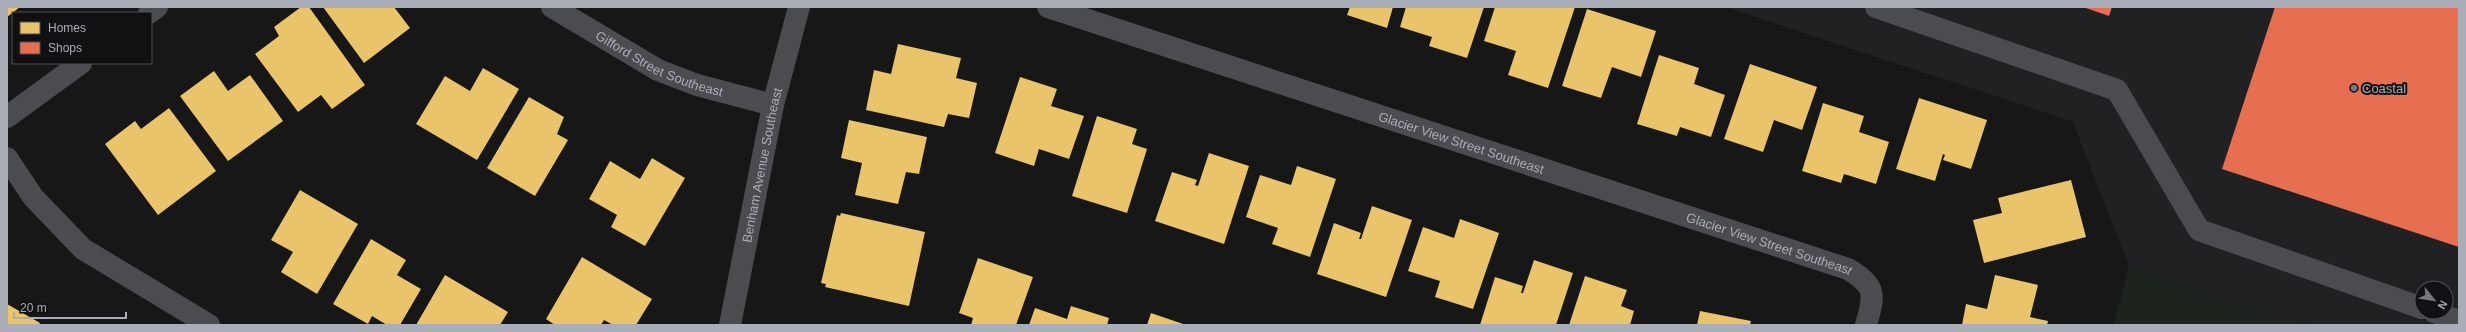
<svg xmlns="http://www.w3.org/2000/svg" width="2466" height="332" font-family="Arial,sans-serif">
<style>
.built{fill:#212123;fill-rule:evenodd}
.green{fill:#1d241e}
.homes{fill:#e9c46a}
.shops{fill:#e76f51}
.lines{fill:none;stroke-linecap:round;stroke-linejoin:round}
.minor{stroke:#4b4c50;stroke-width:22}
.poi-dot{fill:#757880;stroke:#111113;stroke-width:1.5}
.labels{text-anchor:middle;stroke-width:4;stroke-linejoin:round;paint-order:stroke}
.street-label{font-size:13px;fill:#a8adb8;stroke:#111113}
.poi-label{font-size:13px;fill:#a8adb8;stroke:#111113;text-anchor:start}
</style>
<rect width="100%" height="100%" fill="#171717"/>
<!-- built -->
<path class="built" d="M1725 7H2459V325H2313L2129 266 2073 122ZM2422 288H2446V312H2422Z"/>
<!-- green -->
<path class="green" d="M2129 266 2313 325H2114Z"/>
<!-- homes -->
<path class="homes" d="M7 7H20L7 17Z
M301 7H309L365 85 332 109 321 95 298 112 255 54 279 36 274 27Z
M323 7H394L410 28 364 63Z
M1350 7H1393L1387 28 1347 15Z
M1406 7H1484L1467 58 1429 46 1432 37 1400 27Z
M1495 7H1575L1548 88 1508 75 1516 51 1484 41Z
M1587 9 1656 31 1641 77 1612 67 1601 98 1562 86Z
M898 44 961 58 956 78 977 83 969 118 948 114 944 127 866 110 874 70 891 74Z
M1659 55 1699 68 1694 84 1725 95 1711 137 1680 127 1677 136 1637 124Z
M1750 64 1817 87 1802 130 1774 120 1763 152 1724 139Z
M483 68 519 89 477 160 416 124 445 76 470 91Z
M214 71 228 91 250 75 283 121 228 161 180 96Z
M1020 77 1057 89 1051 106 1084 116 1069 159 1039 149 1034 166 995 153Z
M529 97 564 117 557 134 568 140 535 196 487 168Z
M1919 98 1987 120 1971 169 1943 160 1945 155 1943 154 1935 181 1896 169Z
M1823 103 1864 116 1859 132 1889 142 1876 184 1844 174 1841 183 1802 171Z
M169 108 216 171 158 215 105 144 135 121 141 129Z
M1097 116 1137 129 1132 144 1147 149 1127 213 1072 196Z
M849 120 927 137 919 174 906 172 898 204 855 195 862 163 841 158Z
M1209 153 1249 166 1224 244 1155 221 1172 172 1197 180 1195 185 1198 186Z
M652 158 685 178 645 246 611 227 617 215 589 199 610 161 640 179Z
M1297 166 1336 179 1310 257 1272 244 1278 228 1246 217 1260 175 1291 185Z
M2071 180 2086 237 1984 263 1973 220 2002 213 1998 198Z
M300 190 358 224 317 294 281 272 293 252 271 240Z
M1372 206 1412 220 1386 297 1317 274 1334 223 1361 233 1359 239H1361Z
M841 213 925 232 909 306 825 287 826 284 821 283 837 215 840 216Z
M1460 219 1499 233 1473 309 1435 297 1440 281 1408 271 1423 227 1454 238Z
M371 239 406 260 397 275 421 289 400 325H387L372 316 368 324 333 304Z
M582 257 652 299 636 325H613L604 320 601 325H555L546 319Z
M978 258 1033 277 1016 325H971L973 318 959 313Z
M1534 260 1573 273 1556 325H1480L1495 277 1523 286 1521 293H1523Z
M445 275 508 312 500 325H416Z
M1995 275 2038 285 2030 317 2048 321 2047 325H1962L1966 304 1987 309Z
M1585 276 1627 290 1621 306 1634 311 1630 325H1569Z
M7 304 40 323 39 325H7Z
M1071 306 1109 318 1107 325H1029L1035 308 1067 319Z
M1700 311 1751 321 1750 325H1697Z
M1151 313 1186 325H1147Z"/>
<!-- shops -->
<path class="shops" d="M2083 7H2112L2109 16Z
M2275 7H2459V247L2222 169Z"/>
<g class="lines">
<!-- minor -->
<g class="minor">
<path id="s1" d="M552 7 658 70 697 85 773 105"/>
<path id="s2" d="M1048 7 1848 269C1878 287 1874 296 1866 325"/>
<path d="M1876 7 2117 90 2199 230 2422 308"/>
<path d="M149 13 157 7"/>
<path d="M7 117 81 63"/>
<path d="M7 158 33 197 83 249 209 325"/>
<path d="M2434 312 2459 321"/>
<path id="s3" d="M730 325 773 105 799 7"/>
</g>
</g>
<!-- markers -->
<circle class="poi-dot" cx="2354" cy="88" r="4"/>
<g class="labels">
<!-- street labels -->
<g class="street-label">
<text dy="5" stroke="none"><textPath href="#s1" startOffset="122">Gifford Street Southeast</textPath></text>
<text dy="5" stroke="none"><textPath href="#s2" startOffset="435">Glacier View Street Southeast</textPath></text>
<text dy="5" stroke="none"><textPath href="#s3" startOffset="163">Benham Avenue Southeast</textPath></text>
<text dy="5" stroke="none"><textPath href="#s2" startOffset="759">Glacier View Street Southeast</textPath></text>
</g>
<!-- poi labels -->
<g class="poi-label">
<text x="2362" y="93">Coastal</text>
</g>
</g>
<!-- border -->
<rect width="2466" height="332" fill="none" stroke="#a8adb8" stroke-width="16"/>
<!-- legend -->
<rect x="12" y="12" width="140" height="52" fill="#111113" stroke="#4d4f55"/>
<rect x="20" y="22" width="20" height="12" fill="#e9c46a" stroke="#4d4f55"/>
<text x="48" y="32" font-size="12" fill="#a8adb8">Homes</text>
<rect x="20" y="42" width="20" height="12" fill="#e76f51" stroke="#4d4f55"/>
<text x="48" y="52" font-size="12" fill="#a8adb8">Shops</text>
<!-- north arrow -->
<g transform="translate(2434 300) rotate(120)"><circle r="19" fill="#111113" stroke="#4d4f55"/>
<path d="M0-3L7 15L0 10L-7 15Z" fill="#757880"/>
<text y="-6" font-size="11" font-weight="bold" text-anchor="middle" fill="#a8adb8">N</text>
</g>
<!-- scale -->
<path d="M14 312v6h112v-6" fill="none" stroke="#a8adb8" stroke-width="2"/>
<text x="20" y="312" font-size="12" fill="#a8adb8" stroke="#111113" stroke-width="3" paint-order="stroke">20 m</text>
</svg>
